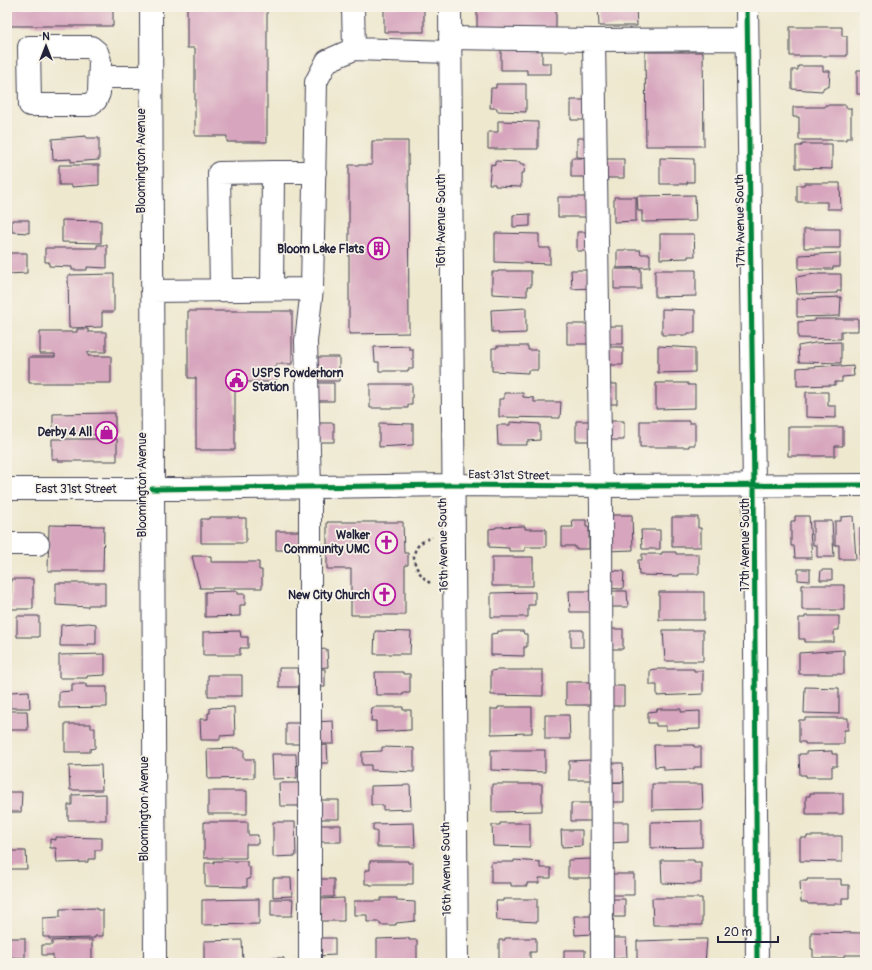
<svg xmlns="http://www.w3.org/2000/svg" width="872" height="970" font-family="Pangolin,sans-serif">
<style>
.building{fill:#d7a5bd}
.lines{fill:none;stroke-linecap:round;stroke-linejoin:round}
.minor-casing{stroke:#414051;stroke-width:24}
.path{stroke:#414051;stroke-width:2.5;stroke-dasharray:3 3;stroke-linecap:butt}
.minor{stroke:#fff;stroke-width:22}
.cycleway-casing{stroke:#f7f3e8;stroke-width:8}
.cycleway{stroke:#00873e;stroke-width:5}
.labels{text-anchor:middle;stroke-width:3.5;stroke-linejoin:round;paint-order:stroke}
.street-label{font-size:12px;fill:#22223b;stroke:#f7f3e8}
.poi-label{font-size:12px;font-weight:bold;fill:#22223b;stroke:#f7f3e8;text-anchor:end}
</style>
<rect width="100%" height="100%" fill="#f7f3e8"/>
<filter id="ink" filterUnits="userSpaceOnUse"><feTurbulence type="fractalNoise" baseFrequency=".025" numOctaves="2"/><feDisplacementMap in="SourceGraphic" scale="8" xChannelSelector="R" yChannelSelector="G"/><feConvolveMatrix kernelMatrix="1 2 1 2 8 2 1 2 1" color-interpolation-filters="sRGB"/></filter>
<filter id="wash" filterUnits="userSpaceOnUse"><feTurbulence type="fractalNoise" baseFrequency=".012" numOctaves="4" result="noise"/><feDisplacementMap in="SourceGraphic" scale="16" xChannelSelector="R" yChannelSelector="G"/><feGaussianBlur stdDeviation="0.9" result="paint"/><feColorMatrix in="noise" values="0 0 0 0 0 0 0 0 0 0 0 0 0 0 0 0 0 1.4 0 .05"/><feComposite in="paint" operator="in"/></filter>
<g filter="url(#wash)">
<rect width="100%" height="100%" fill="#eee8cf"/>
<g id="blocks">
<!-- building -->
<path class="building" d="M7 7H113V26H7Z
M187 7H267V142H227V136H195V48H187Z
M384 7H424V32H384Z
M477 7H556V30H477Z
M598 7H636L637 26H599Z
M790 27H842V36H847V56H790Z
M501 49H542V63H551V74H527V70H501Z
M645 52H703L704 146H646Z
M798 66H823V71H830L829 87H824L822 91 792 89V70H798Z
M857 70H865V94H857Z
M496 84H526V112L497 111V108H490L491 88H496Z
M571 100H590L591 120H571Z
M825 105H846V108H851V138H846V140H799V117H793V107H825Z
M498 121 538 122V149H488V132H498Z
M86 136V138H99V160L71 162V159L53 160 52 139Z
M577 138H591L590 158 577 157Z
M372 141H408L409 333 349 334V165H372Z
M802 144H832V169L796 168V146H802Z
M571 158H591V177H571Z
M660 158 694 159V182H687V184H660Z
M604 159H624V178H604Z
M495 161 520 162V164H525L524 173H521V187L495 186V184H489L491 164 495 165Z
M59 165H99V185L72 187V185H59Z
M804 183H840L841 209H827V202H797V185H804Z
M695 195 696 221 642 222V211H638L637 196Z
M558 197H588V217H558Z
M614 197H636V221L614 222Z
M530 214V226L513 227V215Z
M12 220H29V233L12 232Z
M62 220 101 221V243L62 242Z
M804 229H840V248H804Z
M577 232H590V251H577Z
M495 233 539 234V248H550V264L495 262Z
M660 234H694L695 256H688V258L660 259Z
M97 245H107V268L87 267V270H72V267L49 266V262H45V248H97Z
M617 250H640L641 254H650V267L617 268Z
M7 253H27V273L7 274Z
M840 253V267H833V269H799V255Z
M614 269H641V289H614Z
M571 270H590L591 288 572 289Z
M655 270H696V296L655 297Z
M498 271H531V287H527V296L492 294V272H498Z
M114 274V312H102V327L69 328 68 275Z
M815 274H841V291H837V293L797 294 796 277Z
M841 297 840 316 797 317V299Z
M526 308V333L498 334V332H492L491 310Z
M662 309 695 310V333H688V335H662Z
M188 311H292V364H276V382H235V450H196V378H188Z
M815 319H858V331H841V339L798 338V322L815 321Z
M567 324H588L589 344H567Z
M603 326H623V344H603Z
M77 329H88V332H106V352H88V356H111V383H29V357H55V354H40V332H77Z
M841 342V363L799 362 798 346 815 343Z
M409 346V349H413V369H408V371H379V362H375L374 347Z
M497 346H528V350H538V370H528V373L492 371V348H497Z
M658 346 695 348V372L658 373Z
M602 347H623V365H602Z
M318 357H339V381H318Z
M841 365V367L853 366 854 376 842 377V382H835V385L797 386V368Z
M314 383H334V401H314Z
M656 383H688V385H695V408L656 409Z
M370 384H412V405H408V408H370Z
M605 384H617V404H605Z
M806 392H828V406H836V418L806 417Z
M504 393H523V397L534 398V402H561L560 418 499 417V399H504Z
M115 413V435L53 434V414Z
M576 421H590V441H576Z
M604 421H624V440H604Z
M640 421H689V423H695V445H689V447H640Z
M510 422 540 424V440L527 441V445H498L497 425H510Z
M313 423H334V442H313Z
M379 423 413 424V445L379 447Z
M788 427H843V446H835V456H788Z
M52 439H117V461H58V459H52Z
M606 515H632L633 550 606 551Z
M795 516H809L812 558H795L794 546H791V521H795Z
M853 516 856 559H839V545H835V521H841V517Z
M209 517H239V518H246V543H201V519H209Z
M672 517H698V528H701V547H672Z
M572 520H586V527H589V549H575V546H562V527H573Z
M813 521H832L834 557H817V545H813Z
M327 522H403L404 553H408V565H405V615H351V569H327Z
M49 525 104 526 103 571H48Z
M525 526V529H546V547H525V551H509V548L489 547V529L496 528V527Z
M860 528H865V560H860Z
M641 530H660V549H642Z
M276 531H299V550H276Z
M662 552H676V554H699V574H679V576L639 575 638 560H642V554H662Z
M192 556H211V562H259V570H262V588H200Z
M492 557H533V586H492Z
M798 569H810V581L798 580Z
M603 570 624 571 623 589 602 588Z
M821 570H832V580H820Z
M11 579H33V609H11Z
M56 583H105V605H88V607L56 605Z
M802 585H844V610H802Z
M238 591V594H245V605H240V616L205 617V592Z
M569 591H590V612H570Z
M610 591H627L628 607H610Z
M535 592V605H528V617H491V593Z
M659 592H704V620H659Z
M17 616H39V637H17Z
M805 616H839V630H834V642H805V639H799V618H805Z
M89 623 96 624V644H88V646H60L61 625Z
M605 629H623V649H605Z
M571 630H583V647H571Z
M663 630H703V661H665Z
M240 631 241 637H248V648H240V655H203V632Z
M375 631 411 632 410 654H374Z
M498 631H523L524 634H527V647H524V656L491 655V634L498 633Z
M327 649 328 667 313 668V650Z
M844 650V674H799V653Z
M105 654V675L87 676V678H59V655Z
M279 668H298L299 687H279Z
M313 669H325V687H313Z
M656 669H694V671H703V694L657 696V685H650V670Z
M497 670H543V696L491 695V671Z
M375 672H403V674H410V693H403V695H376Z
M208 675H242V696H208Z
M566 682H590V705H566Z
M72 684H86V687H107V707L59 708V692L72 691Z
M604 686H624V706H604Z
M805 687 839 688V714L804 713Z
M29 691 30 708H10V692Z
M234 707 235 735 220 736V740H201L200 719H208V713H210V708Z
M375 707H403V710H411V730L376 732V721H371L372 708Z
M498 707H532V733L491 734V709H498Z
M657 709H681V712L700 711V729L666 730V726H656V723H648V712L657 711Z
M7 711H27L28 730H7Z
M545 715H569L570 739H545Z
M805 718H848V730H844V744H805V742H799V720H805Z
M333 721 334 744H314L313 722Z
M286 723H300V744H286Z
M65 724H91V728H95V748L90 749V752H65Z
M327 745 328 763H314V746Z
M654 745H694V747H701V767H694V769L664 770V766L655 767Z
M382 747 414 748V772L371 770V765H362V752L382 751Z
M239 748V750H244V759H254V778L208 779 207 749Z
M491 750H545V772L491 770Z
M832 751V754H837V766H832V777H806V775H800L799 754H806V752Z
M272 754H296L297 778 273 779Z
M591 760 592 780H569V761Z
M605 763H623L624 782H605Z
M101 765 102 790H70L69 766Z
M624 782V802H605V783Z
M279 783H301V806H280Z
M492 784H542V811L492 812Z
M652 784H702L703 809 652 810Z
M410 785 411 809 383 810V805H371V786Z
M208 791H247V814H208Z
M7 792H22L21 812H7Z
M810 793H843V814H806V796H810Z
M106 794V820H68V805H72V795Z
M321 800H339V819H321Z
M571 803H590L591 821H571Z
M702 821V847L651 848V822Z
M204 822H248V835H258V844H246V858H204Z
M273 822H295L296 856 273 857Z
M607 822H628V842L608 843Z
M414 823 415 847H377V831H373V824Z
M500 823H530V847L493 846 492 825H500Z
M320 825H341V842H320Z
M561 830H582V846L562 847Z
M807 836H842V862L800 861V838H807Z
M56 837 102 838V850H95V859H88V862L57 863 56 848H50V839L56 840Z
M7 851H26L27 869H7Z
M591 859V878H568V860Z
M514 860 540 862V868H551V878H539V883H527V886H511V883H491V862H514Z
M661 860H694V862H701V883H694V884L662 883Z
M214 861H247V867H250V879H247V887L205 886V863H214Z
M370 861H408V863H413V884H407V885H370V884H365V870H370Z
M611 874H634V895H611Z
M273 878H291L292 896 273 897Z
M314 879H334V897H314Z
M807 879H841V885H849V898H842V904H808L807 902H801L800 881H807Z
M344 898V921H320V899Z
M381 898H397V901L415 902V921L396 923V925H380V922H367V915H354V901H381Z
M652 898H702V925H653Z
M259 899V924L202 925V900Z
M271 899H293L292 916H271Z
M503 899H537V922L497 920 496 901H503Z
M605 899H625V917H605Z
M97 908V910H103V936H95V938L49 939V937H43V918L60 917V909Z
M574 916H592V934L575 935Z
M811 932 863 933V955H844V958H813V949H811Z
M7 938H25V958L7 957Z
M315 938H335V955L315 956Z
M409 938V940H417V963H377V939Z
M505 938H536V952H530V963H499V940H505Z
M608 938H626L627 958 609 959Z
M701 939H707L705 963H637V941Z
M68 940H92V963H53V955H42V945H52V941Z
M242 940 243 963H204V941Z
M564 950H585V963H564Z
M266 958H284V963H266Z"/>
</g>
</g>
<g filter="url(#ink)">
<use href="#blocks" fill-opacity="0" stroke="#414051" stroke-width="1"/>
<g class="lines">
<defs>
<path id="minor" d="M151 7 155 963
M353 7 354 49
M450 7 457 963
M747 7 754 485 757 963
M450 38 594 40 747 39
M594 40 601 508 602 963
M29 47H91L97 52 100 61 99 93 96 100 89 105H30Z
M100 77H151
M272 289 273 172H315
M221 290 219 173 273 172
M152 291 312 289
M7 489H177L452 485 600 486 865 485
M7 544H38
M310 963V487L306 341 312 289 316 82 327 61 354 49 450 52"/>
</defs>
<!-- minor casing -->
<use href="#minor" class="minor-casing"/>
<!-- path -->
<path class="path" d="M430 583C418 575 406 555 421 543 424 540 429 539 432 537"/>
<!-- minor -->
<use href="#minor" class="minor"/>
<defs>
<path id="cycleway" d="M747 7 754 485 757 963
M152 489 452 485 600 486 865 485"/>
</defs>
<!-- cycleway casing -->
<use href="#cycleway" class="cycleway-casing"/>
<!-- cycleway -->
<use href="#cycleway" class="cycleway"/>
</g>
</g>
<!-- icons -->
<defs>
<symbol id="building-ring" viewBox="-11 -11 22 22"><circle r="9.5" fill="#f7f3e8" stroke="#b5179e" stroke-width="1.5"/><path d="M-4-6H4V6H1V3H-1V6H-4ZM-2.5-4.3h1.7v1.8h-1.7ZM.8-4.3h1.7v1.8H.8ZM-2.5-1h1.7V.8h-1.7ZM.8-1h1.7V.8H.8Z" fill="#b5179e"/></symbol>
<symbol id="civic-ring" viewBox="-11 -11 22 22"><circle r="9.5" fill="#f7f3e8" stroke="#b5179e" stroke-width="1.5"/><path d="M-.6-6.5H3V-4.5H.6V-3L4-1V1h2V6H-6V1h2V-1L-.6-3ZM-1.2 2.5V6h2.4V2.5Z" fill="#b5179e"/></symbol>
<symbol id="shop-ring" viewBox="-11 -11 22 22"><circle r="9.5" fill="#f7f3e8" stroke="#b5179e" stroke-width="1.5"/><path d="M-5-2.5h2.3a2.7 3.5 0 0 1 5.4 0H5L5.5 6h-11ZM-1.5-2.5h3a1.5 2.3 0 0 0-3 0Z" fill="#b5179e"/></symbol>
<symbol id="church-ring" viewBox="-11 -11 22 22"><circle r="9.5" fill="#f7f3e8" stroke="#b5179e" stroke-width="1.5"/><path d="M-1.2-6h2.4v3.5h3.3v2.4h-3.3V6h-2.4V-.1h-3.3v-2.4h3.3Z" fill="#b5179e"/></symbol>
</defs>
<g fill-rule="evenodd">
<use href="#building-ring" x="366" y="236" width="25" height="25"/>
<use href="#civic-ring" x="224" y="368" width="25" height="25"/>
<use href="#shop-ring" x="94" y="420" width="25" height="25"/>
<use href="#church-ring" x="374" y="530" width="25" height="25"/>
<use href="#church-ring" x="372" y="582" width="25" height="25"/>
</g>
<g class="labels">
<!-- street labels -->
<g class="street-label">
<text transform="translate(141 161) rotate(-90)" y="4">Bloomington Avenue</text>
<text transform="translate(441 221) rotate(-90)" y="4">16th Avenue South</text>
<text transform="translate(740 221) rotate(-91)" y="4">17th Avenue South</text>
<text transform="translate(509 475) rotate(1)" y="4">East 31st Street</text>
<text transform="translate(142 485) rotate(-90)" y="4">Bloomington Avenue</text>
<text x="76" y="493">East 31st Street</text>
<text transform="translate(443 545) rotate(-91)" y="4">16th Avenue South</text>
<text transform="translate(745 545) rotate(-90)" y="4">17th Avenue South</text>
<text transform="translate(144 809) rotate(-90)" y="4">Bloomington Avenue</text>
<text transform="translate(446 869) rotate(-91)" y="4">16th Avenue South</text>
</g>
<!-- poi labels -->
<g class="poi-label">
<text x="364" y="253">Bloom Lake Flats</text>
<text x="252" y="377" text-anchor="start">USPS Powderhorn<tspan x="252" dy="14">Station</tspan></text>
<text x="92" y="436">Derby 4 All</text>
<text x="370" y="539">Walker<tspan x="370" dy="14">Community UMC</tspan></text>
<text x="370" y="599">New City Church</text>
</g>
</g>
<!-- margin -->
<rect width="872" height="970" fill="none" stroke="#f7f3e8" stroke-width="24"/>
<!-- north arrow -->
<g transform="translate(46 46)" stroke="#f7f3e8" stroke-width="3" paint-order="stroke">
<path d="M0-3L7 15L0 10L-7 15Z" fill="#22223b"/>
<text y="-6" font-size="11" font-weight="bold" text-anchor="middle" fill="#22223b">N</text>
</g>
<!-- scale -->
<path d="M718 936v6h60v-6" fill="none" stroke="#22223b" stroke-width="2"/>
<text x="724" y="936" font-size="12" fill="#22223b" stroke="#f7f3e8" stroke-width="3" paint-order="stroke">20 m</text>
</svg>
